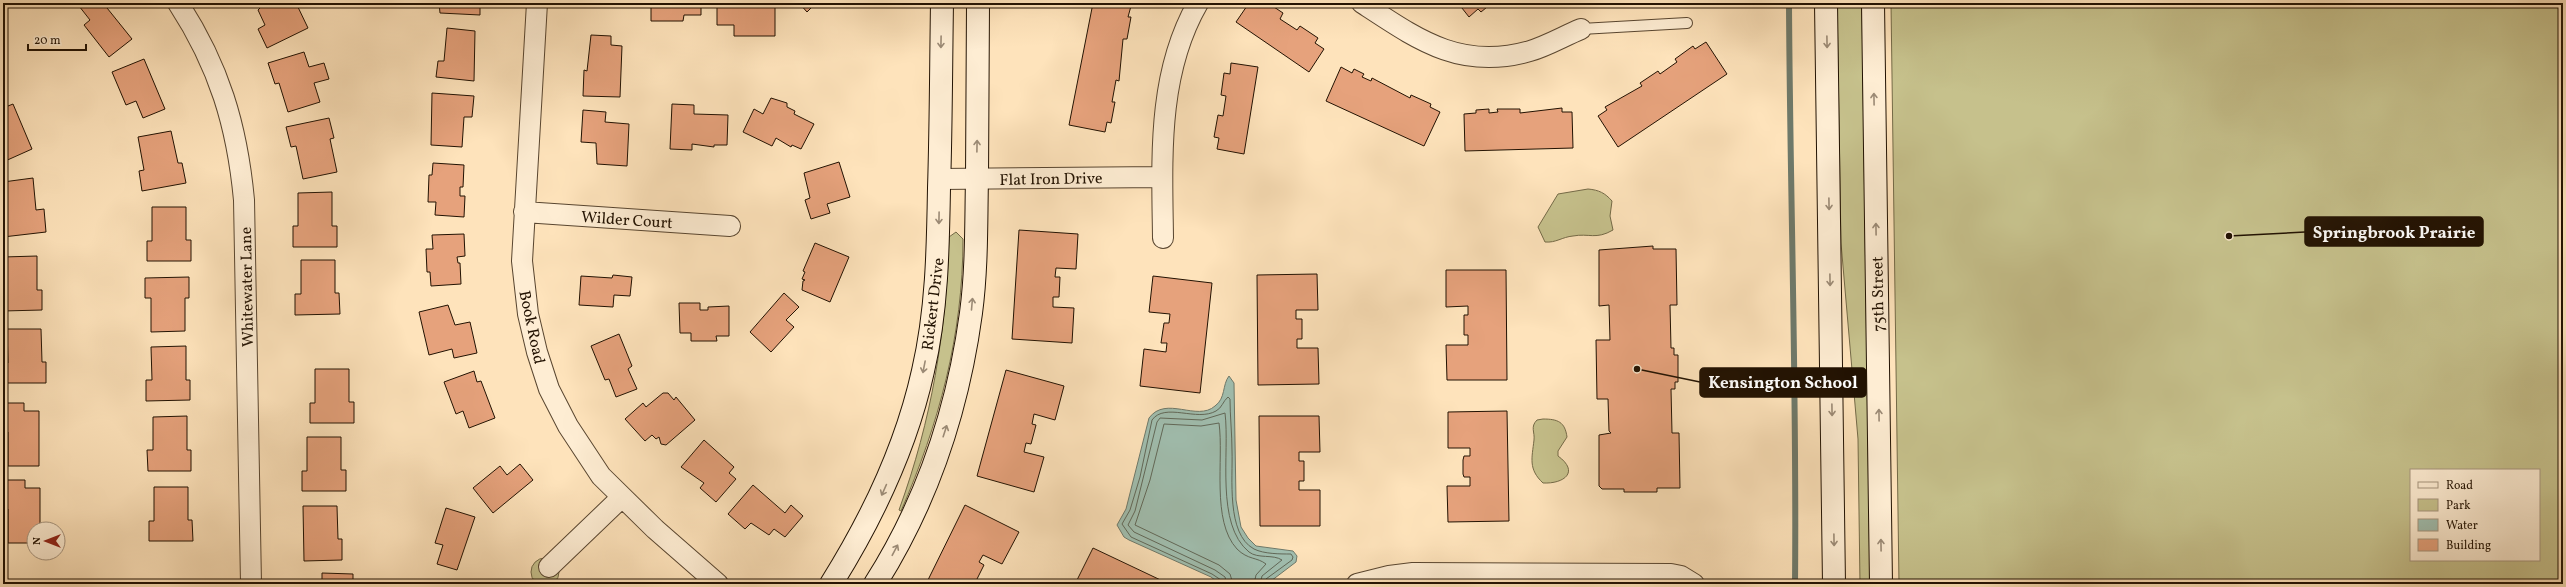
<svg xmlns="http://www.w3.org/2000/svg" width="2566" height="587" font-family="Vollkorn,serif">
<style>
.green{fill:#c6c18c;stroke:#746a47;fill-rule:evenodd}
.water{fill:#a0beaf;stroke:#6e796a}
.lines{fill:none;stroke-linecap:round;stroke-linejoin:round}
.shore{stroke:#616858;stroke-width:1}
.stream{stroke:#6e796a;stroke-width:6}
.building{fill:#e6a27c;stroke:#221202}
.lane-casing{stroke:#594630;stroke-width:12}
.street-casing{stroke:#594630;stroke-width:22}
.secondary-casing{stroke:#221202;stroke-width:24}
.lane{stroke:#feedd3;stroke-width:10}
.street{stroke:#feedd3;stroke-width:20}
.secondary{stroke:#feedd3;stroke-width:22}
.oneway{stroke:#9b8a75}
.labels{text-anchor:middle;stroke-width:3;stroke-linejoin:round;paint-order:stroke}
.street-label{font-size:16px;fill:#221202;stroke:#feedd3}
.leader{fill:none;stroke:#221202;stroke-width:1.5}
.callout-dot{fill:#221202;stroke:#feedd3;stroke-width:1.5}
.callout{fill:#221202;stroke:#221202;stroke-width:1.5}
.callout-label{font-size:17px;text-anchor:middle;font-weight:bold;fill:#fff}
</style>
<rect width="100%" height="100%" fill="#fee3bb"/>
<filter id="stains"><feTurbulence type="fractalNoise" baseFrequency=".005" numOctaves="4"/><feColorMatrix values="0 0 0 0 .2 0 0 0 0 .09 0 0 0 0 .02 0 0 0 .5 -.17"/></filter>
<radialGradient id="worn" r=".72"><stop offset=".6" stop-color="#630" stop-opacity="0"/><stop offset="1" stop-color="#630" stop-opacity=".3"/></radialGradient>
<!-- green -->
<path class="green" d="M1837 3H1862L1870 584H1860L1858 439 1841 243Z
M1891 3H2563V584H1899ZM2411 470H2539V560H2411Z
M1588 189C1599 190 1605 193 1612 201L1610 216 1613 230C1596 240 1589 233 1573 236 1562 237 1556 243 1545 242L1538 227 1558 194Z
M956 232 963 239C963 335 939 424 901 511L899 510C932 419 946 333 949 237Z
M1543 419C1558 419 1565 422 1567 437L1558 451V456C1580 472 1564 484 1543 483 1528 469 1532 458 1534 440 1535 432 1530 427 1537 420Z
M531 572a14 14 0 1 1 28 0a14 14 0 1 1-28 0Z"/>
<!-- water -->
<path class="water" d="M1229 376 1234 383 1236 500 1241 527 1248 538 1256 546 1293 551 1297 556 1296 562 1267 584H1220L1211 577 1129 540 1124 537 1117 525 1126 509 1149 418C1166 395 1197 422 1215 406 1226 398 1222 385 1229 376Z"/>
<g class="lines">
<!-- shore -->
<path class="shore" d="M1222 584 1221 580 1212 574 1131 537 1122 524 1130 510 1140 477 1152 420C1165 402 1197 422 1216 411 1222 408 1223 401 1228 397L1230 399C1230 416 1232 434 1232 451 1233 477 1226 534 1254 549 1264 554 1280 554 1291 554L1293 557 1292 560 1266 579 1265 584
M1227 584 1225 577 1215 570 1134 532 1128 525 1135 511 1157 422 1160 418 1202 420 1225 413C1230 453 1215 524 1249 552 1258 559 1273 554 1282 560L1262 576 1260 584
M1233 584 1230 574 1219 565 1135 525 1150 480 1164 424 1201 426 1219 423C1224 459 1211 521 1237 549 1248 560 1257 557 1266 564L1256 575 1254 584"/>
<!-- stream -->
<path class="stream" d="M1789 3C1790 197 1797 390 1795 584"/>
</g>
<!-- building -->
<path class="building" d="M83 3H103L132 39 109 57 84 25 90 20 79 6Z
M258 3H296L308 28 267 48 258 29 265 25 258 10 260 8Z
M439 3H480V15L440 13Z
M651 3H701V15H684L683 21H651Z
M799 3H816L807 12Z
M1093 3 1131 6 1128 17H1131L1127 39H1123L1119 81 1116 80 1112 102H1115L1111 123 1107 122 1105 132 1069 125Z
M1249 3H1268L1283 13 1280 19 1297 30 1300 26 1318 38 1315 43 1324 49 1309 72 1236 22Z
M1458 3H1492L1481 12 1478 9 1469 17Z
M717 4 775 6V36H734V25H717Z
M447 28 475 31 474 81 436 77 438 61H444Z
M591 35 611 36V45L622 46 620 97 583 96 584 70 587 71Z
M1706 42 1727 74 1618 147 1598 116 1607 110 1605 107 1642 86 1640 83 1658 71 1660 74 1677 62 1675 59 1693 46 1695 49Z
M304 52 309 67 324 63 329 79 314 83 320 102 288 112 279 83 275 84 268 63Z
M144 59 165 109 143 118 136 101 126 105 112 72Z
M1231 63 1258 67 1244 154 1217 149 1219 138 1214 137 1218 115 1223 116 1226 96 1221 95 1224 73 1230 74Z
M1341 67 1352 73 1354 69 1364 74 1362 77 1371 81 1372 78 1410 98 1411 95 1431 104 1430 107 1440 112 1424 146 1326 101Z
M432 93 474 96 472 117H464L462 147 431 145Z
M771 98 787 103V107L795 111 794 114 814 124 801 149 792 145 791 147 776 138 772 146 743 132 754 109 763 114Z
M13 104 32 149 3 162V108Z
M672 104 694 105V114L728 115 727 145H714V147L692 144V150L670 149Z
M1562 108V112H1572L1573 148 1465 151 1464 114 1476 113V110L1489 109V113L1498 112 1497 109H1520V113Z
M583 110 606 112 605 122 629 124 627 166 597 164 596 143 581 142Z
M329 118 334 138 330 139 337 172 303 179 296 146 291 147 286 127Z
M171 131 178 163H182L186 183 142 191 139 171 144 170 138 137Z
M839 162 850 197 827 204 830 213 811 219 805 200 810 198 804 173Z
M433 163 464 165 463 187H460V196H465L464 217 435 215 436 202H428L429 175H432Z
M33 178 36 210 44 209 46 232 3 237V182Z
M332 192V226H337V247H293V226H298V193Z
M152 207H186V240H191V261H147V241H152Z
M1019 230 1078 234 1076 269 1056 268 1055 277H1060L1059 297H1053V307L1074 308 1072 343 1012 339Z
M464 234 465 256 457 257 458 263H460L461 284 431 286 430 272H427L426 249H433L432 235Z
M815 243 849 257 830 302 802 290 803 281 805 280 802 279 805 272 803 271Z
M1653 246V249H1676L1677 305H1670L1671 348H1674V355H1678V382H1675V389H1671L1672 433H1679L1680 488H1657V492H1624V489H1602L1599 486V435L1611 433 1609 431 1608 399H1597L1596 340H1610L1609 305 1599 306V250Z
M37 256V290H42V310L3 311V257Z
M301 260H335V293H339L340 314 295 315V294H301Z
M1446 270H1506L1507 380H1447L1446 345H1468V335H1464V315H1468V306L1446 307Z
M1317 274 1318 310H1296V319H1302V339H1297V348H1318L1319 384 1258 385 1257 275Z
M613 275 632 277 630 296 614 295 613 307 579 305 581 276 612 278Z
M1153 276 1212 283 1200 393 1140 386 1144 349 1166 352 1167 343H1161L1164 323H1169L1170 314 1149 312Z
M189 277V298H185V331L151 332V298H145V278Z
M784 293 799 307 786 320 794 327 771 352 750 332Z
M679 303H700V310H708V307L729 306V336H716L717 341H691V333H680Z
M448 305 455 325 470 322 477 353 454 358 452 349 429 355 419 312Z
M7 329H41L42 362H46V383H3V363H8Z
M619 334 632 366 628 369 637 389 616 397 609 379 605 380 591 346Z
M186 346V380H190V400L146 401V380H152L151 347Z
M315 369H349V402H354V423H310V403H315Z
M1006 370 1064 386 1055 420 1034 414 1032 424 1036 425 1031 444 1026 443 1024 452 1044 457 1034 492 977 476Z
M474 371 477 382 481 381 495 418 469 428 463 411 456 414 444 382Z
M663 393H668L674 400 676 397 695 420 666 445 661 444 659 437 656 439 652 435 645 441 625 419 643 403 646 407Z
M3 403H24V411H39V466H8V432H3Z
M1507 411 1509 521 1448 522 1447 486H1470V477H1464L1463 474V460L1464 456H1470V448H1448V412Z
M187 416V450H191V471H148L147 450H153V417Z
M1259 416H1319L1320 452H1299V461H1304V481H1299V490H1320V526H1260Z
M307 437H341V470H346V491H302V471H307Z
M704 440 734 467 729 473 736 479 716 502 700 488 704 483 681 467Z
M520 464 533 480 493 513 473 488 500 466 507 475Z
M3 480H25V488H40V529H34V543H8V509H3Z
M753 485 785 513 791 505 803 516 785 537 774 529 769 535 751 523 745 529 728 514Z
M154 487H188V520H192L193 541H149V521H154Z
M965 505 1019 532 1002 564 983 555 979 562 984 565 975 583 971 581 969 584H926Z
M303 506H337L338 539H342V560L304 561Z
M446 508 475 517 457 570 437 564 443 545 435 543Z
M1093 548 1169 584H1075Z
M322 573 353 574V584H322Z"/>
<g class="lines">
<defs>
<path id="lane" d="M1581 29 1687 23"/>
<path id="street" d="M178 3C219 66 237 125 244 200L251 584
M537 3 522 261 528 314 537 352 549 389 568 426 601 476 655 529 718 584
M1362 3C1417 39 1460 71 1530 51 1547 46 1564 36 1581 29
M940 179 1162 177
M524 212 730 226
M1163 238C1162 158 1157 74 1198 3
M549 567 622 497
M1357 584 1389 576 1413 573 1671 574 1681 576 1694 584"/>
<path id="secondary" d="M1826 3 1834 584
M1873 3 1881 584
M831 584C873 517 906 448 923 371 937 311 938 249 939 188 941 126 941 65 942 3
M875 584C927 502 958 409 971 313 977 268 976 223 977 178 977 120 978 61 978 3"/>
</defs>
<!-- lane casing -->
<use href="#lane" class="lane-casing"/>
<!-- street casing -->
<use href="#street" class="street-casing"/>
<!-- secondary casing -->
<use href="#secondary" class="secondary-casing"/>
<!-- lane -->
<use href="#lane" class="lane"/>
<!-- street -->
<use href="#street" class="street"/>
<!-- secondary -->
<use href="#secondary" class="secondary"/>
</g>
<!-- one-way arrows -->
<defs><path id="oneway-shaft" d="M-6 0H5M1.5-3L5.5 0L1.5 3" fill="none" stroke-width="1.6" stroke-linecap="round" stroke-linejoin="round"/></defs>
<g class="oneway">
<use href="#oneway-shaft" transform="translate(941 42) rotate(91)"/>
<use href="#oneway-shaft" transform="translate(1827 42) rotate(89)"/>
<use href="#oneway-shaft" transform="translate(1874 99) rotate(-91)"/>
<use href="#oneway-shaft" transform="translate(977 146) rotate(-89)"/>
<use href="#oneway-shaft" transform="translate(1829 204) rotate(89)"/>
<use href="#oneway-shaft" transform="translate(939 218) rotate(91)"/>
<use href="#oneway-shaft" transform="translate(1876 229) rotate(-91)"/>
<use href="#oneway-shaft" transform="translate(1830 280) rotate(89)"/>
<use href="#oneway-shaft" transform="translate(972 304) rotate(-85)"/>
<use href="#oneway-shaft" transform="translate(924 367) rotate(101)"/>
<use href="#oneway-shaft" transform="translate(1832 410) rotate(89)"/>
<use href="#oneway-shaft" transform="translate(1879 415) rotate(-91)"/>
<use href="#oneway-shaft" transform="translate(945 431) rotate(-72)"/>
<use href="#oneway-shaft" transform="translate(884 490) rotate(114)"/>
<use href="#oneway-shaft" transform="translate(1834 540) rotate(89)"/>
<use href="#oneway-shaft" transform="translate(1881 545) rotate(-91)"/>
<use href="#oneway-shaft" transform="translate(895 550) rotate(-62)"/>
</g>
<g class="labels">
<!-- street labels -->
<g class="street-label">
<text transform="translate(1051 178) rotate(-1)" y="6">Flat Iron Drive</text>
<text transform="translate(627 219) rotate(4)" y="6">Wilder Court</text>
<text transform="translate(246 287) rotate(-91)" y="6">Whitewater Lane</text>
<text transform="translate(1877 294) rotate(-91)" y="6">75th Street</text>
<text transform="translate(932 304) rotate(-83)" y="6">Rickert Drive</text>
<text transform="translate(533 327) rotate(78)" y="6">Book Road</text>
</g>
</g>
<!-- callouts -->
<path class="leader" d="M2229 236L2305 232M1637 369L1700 382"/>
<g class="callout-dot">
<circle cx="2229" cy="236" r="4"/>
<circle cx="1637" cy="369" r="4"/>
</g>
<g class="callout">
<rect x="2305" y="217" width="178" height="29" rx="4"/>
<rect x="1700" y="368" width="166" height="29" rx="4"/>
</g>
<g class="callout-label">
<text x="2394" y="238">Springbrook Prairie</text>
<text x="1783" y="388">Kensington School</text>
</g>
<!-- margin -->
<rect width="2566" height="587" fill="none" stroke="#fee3bb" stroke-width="16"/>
<rect x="4" y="4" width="2558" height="579" fill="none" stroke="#221202" stroke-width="2"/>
<rect x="8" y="8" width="2550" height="571" fill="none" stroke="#221202"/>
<!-- legend -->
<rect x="2410" y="469" width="130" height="92" fill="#feedd3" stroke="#a6957f"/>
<rect x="2418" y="482" width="20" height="6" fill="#feedd3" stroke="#a6957f"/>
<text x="2446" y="489" font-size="12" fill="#221202">Road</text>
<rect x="2418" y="499" width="20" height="12" fill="#c6c18c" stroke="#a6957f"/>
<text x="2446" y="509" font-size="12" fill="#221202">Park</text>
<rect x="2418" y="519" width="20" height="12" fill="#a0beaf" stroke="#a6957f"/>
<text x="2446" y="529" font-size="12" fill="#221202">Water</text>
<rect x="2418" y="539" width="20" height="12" fill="#e6a27c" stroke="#a6957f"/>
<text x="2446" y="549" font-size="12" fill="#221202">Building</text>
<!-- north arrow -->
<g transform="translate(46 541) rotate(270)"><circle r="19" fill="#feedd3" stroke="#a6957f"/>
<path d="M0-3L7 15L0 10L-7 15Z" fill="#8f2418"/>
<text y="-6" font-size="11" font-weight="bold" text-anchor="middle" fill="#221202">N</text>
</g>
<!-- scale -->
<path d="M28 44v6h58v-6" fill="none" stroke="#221202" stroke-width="2"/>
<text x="34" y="44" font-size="12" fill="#221202" stroke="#feedd3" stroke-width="3" paint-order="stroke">20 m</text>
<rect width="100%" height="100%" filter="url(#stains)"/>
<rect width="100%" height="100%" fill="url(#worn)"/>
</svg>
